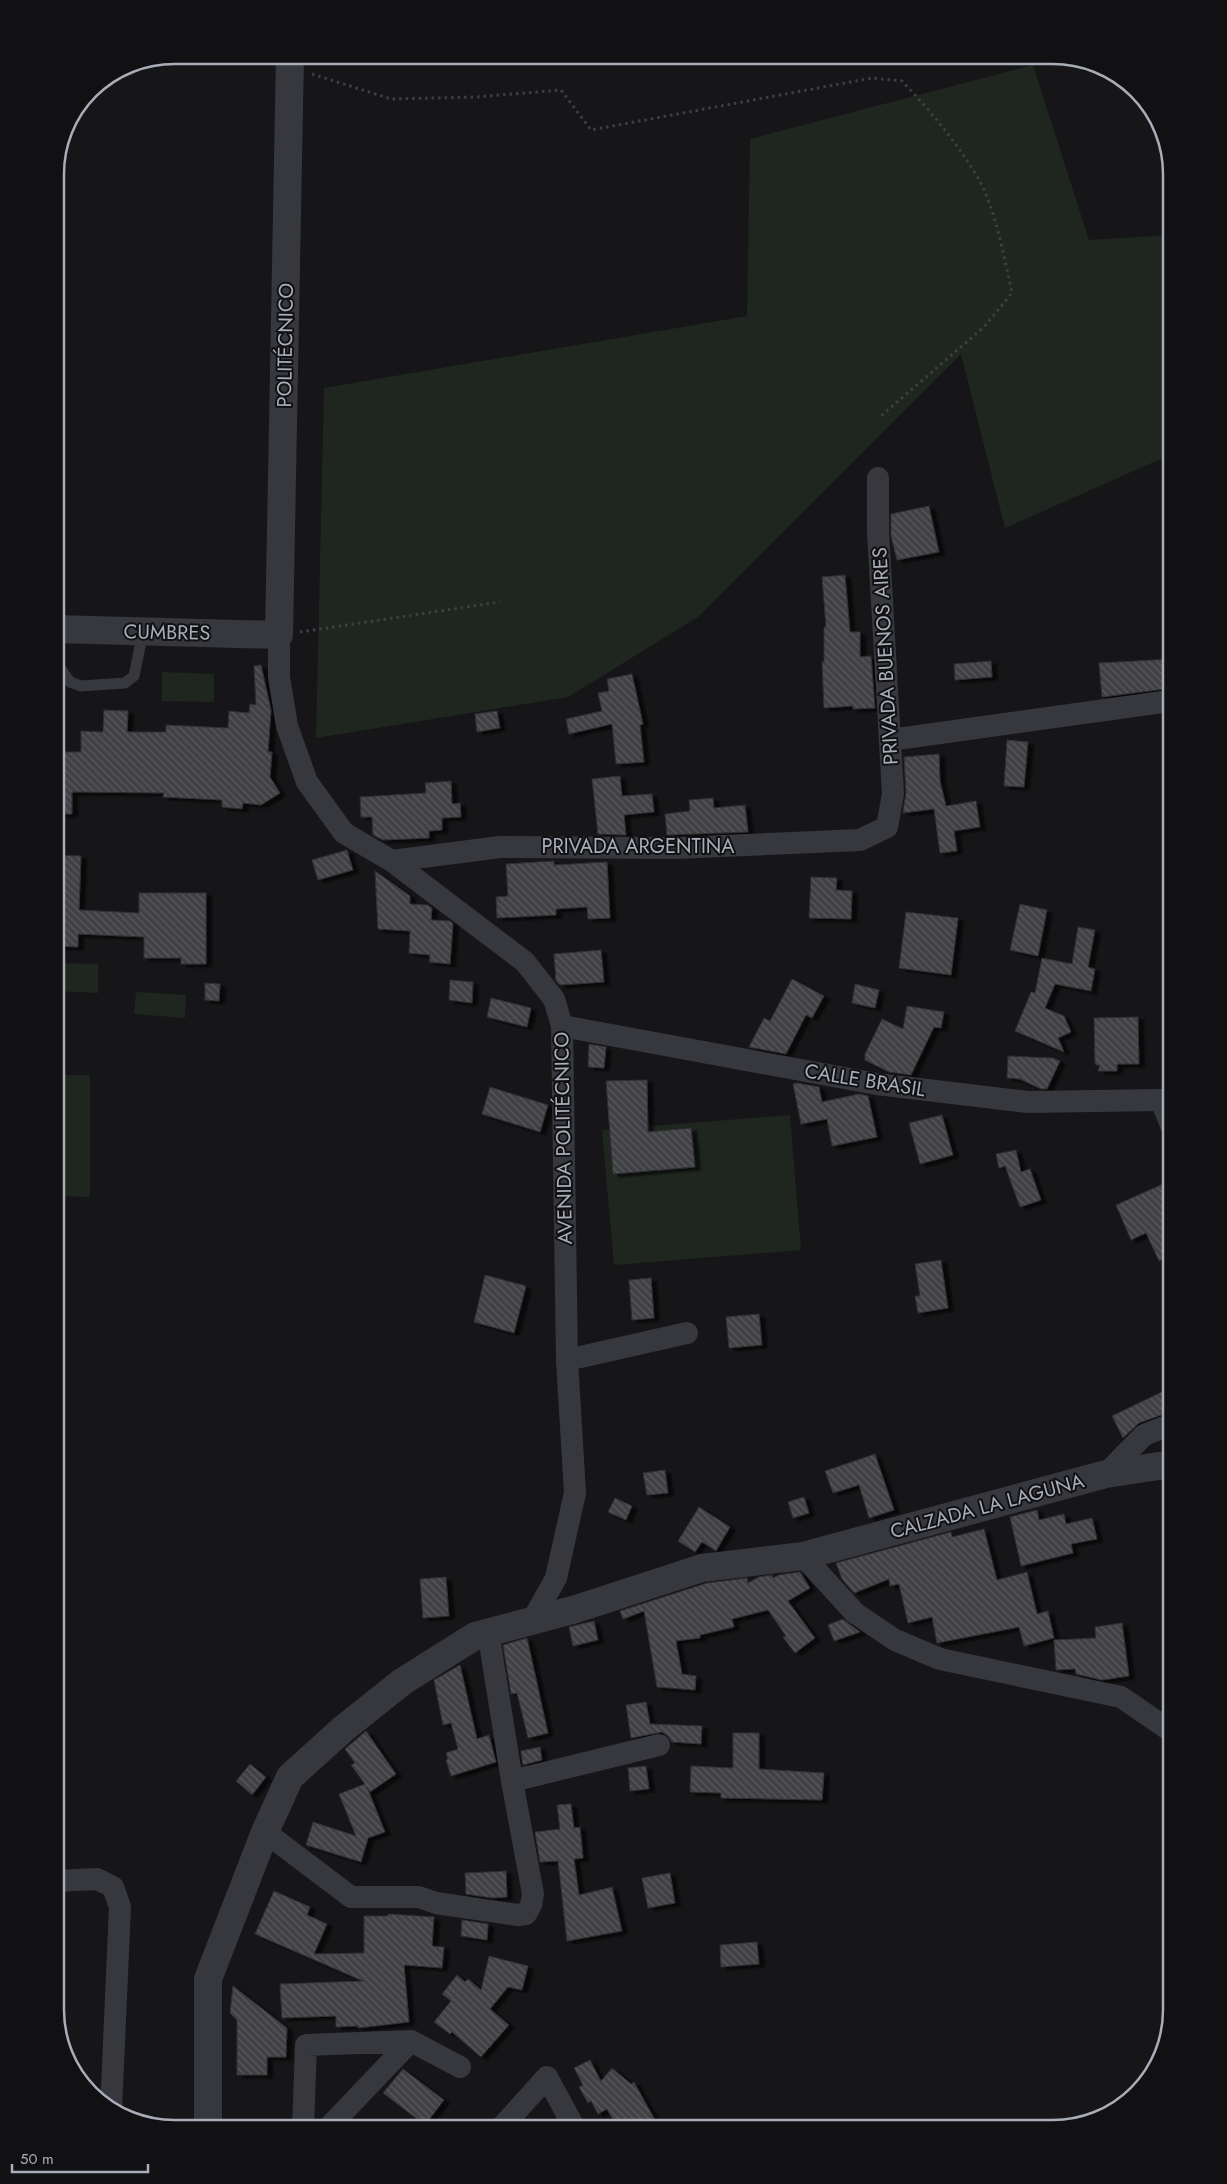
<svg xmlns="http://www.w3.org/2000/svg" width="1227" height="2184" font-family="Jost,sans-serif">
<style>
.green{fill:#1e261f}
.building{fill:url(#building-back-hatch);stroke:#303034;filter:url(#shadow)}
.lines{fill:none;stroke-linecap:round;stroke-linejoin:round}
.path{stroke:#3d3f44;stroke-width:3;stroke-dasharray:2.5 4;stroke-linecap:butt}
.service{stroke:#37383d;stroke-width:11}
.minor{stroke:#37383d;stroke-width:22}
.tertiary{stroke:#37383d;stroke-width:28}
.labels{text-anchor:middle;stroke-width:4;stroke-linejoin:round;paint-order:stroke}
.street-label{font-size:20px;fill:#a8adb8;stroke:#111113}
.rim{fill:none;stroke:#a8adb8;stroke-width:2.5}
</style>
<defs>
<pattern id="building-back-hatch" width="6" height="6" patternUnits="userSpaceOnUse" patternTransform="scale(1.25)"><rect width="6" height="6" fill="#404145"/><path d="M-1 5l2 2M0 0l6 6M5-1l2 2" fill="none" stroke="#595a5e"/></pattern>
<filter id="shadow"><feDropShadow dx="5.5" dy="3" stdDeviation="1" flood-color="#0009"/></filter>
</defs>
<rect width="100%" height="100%" fill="#161618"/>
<!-- green -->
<path class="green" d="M1033 65 1089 240 1172 235V454L1005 528 961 354 698 617 568 697 316 738 324 388 747 316 750 139Z
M162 672 214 674V702L162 701Z
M55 963 98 964V993L55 991Z
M136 992 186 995 185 1018 134 1014Z
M55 1075H90V1197L55 1196Z
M790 1115 801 1250 614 1265 602 1130Z"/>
<!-- building -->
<path class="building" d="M929 506 939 552 897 560 891 536V514Z
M845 575 850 632H860V657L871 656 875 708 853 709V706L824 708 822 662H824V627H826L822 577Z
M1172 659V688L1102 697 1099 663Z
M991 661 992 677 955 680 954 664Z
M261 665 271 710 268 752H272L270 777 280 793 261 805 243 803 242 809 222 807V800L163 797 164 793 72 792V814H55V752H81V731L103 732 104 710 128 711 127 732H166V725L228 728 229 711 249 713 250 704 256 705 254 666Z
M632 674 643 724 640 725 644 762 616 764 612 724 569 734 566 719 602 711 598 693 609 691 607 679Z
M497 711 500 728 477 732 475 714Z
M1007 740 1028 742 1024 787 1004 786Z
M939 754 940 781 946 806 976 801 980 827 954 831 957 851 940 853 934 809 903 813V812L906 793 904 757Z
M620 776 622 796 652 794 654 812 624 815 626 835 598 834 592 779Z
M451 781 452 804 460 803 461 817 442 818V830L429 831V838L383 840 373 835 372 817H361L360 797 426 793 425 783Z
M713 798 714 808 745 805 748 832 667 835 665 814 690 811 689 800Z
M347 850 353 870 318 880 312 860Z
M55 855 81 856 79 910 139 913V893H206V964H181V958H144V937L78 934V947L55 946Z
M554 861V865L607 862 610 918 588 919 587 907 556 909V915L497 918 496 897 508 896 506 864Z
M375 871 410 896V904L428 905 432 908 431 920 450 921 453 924 450 964 429 962 430 955 409 953 410 931 378 929Z
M811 877 837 878 836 890 852 891 851 919 809 918Z
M1020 904 1047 910 1038 956 1010 950Z
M906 912 958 918 951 975 899 968Z
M1078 927 1095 930 1088 967 1095 969 1091 991 1055 984 1045 1008 1064 1016 1071 1032 1058 1038 1064 1052 1015 1031 1031 992 1035 993 1042 958 1072 964Z
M601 950 604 982 560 985 556 981 554 954Z
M792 979 824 996 812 1018 806 1015 786 1054 749 1047 764 1018 770 1021Z
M450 980 473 982 472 1003 449 1000Z
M205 983 220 984 219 1001 205 1000Z
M855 984 879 990 875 1008 852 1003Z
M491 998 531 1008 527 1027 487 1017Z
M907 1006 944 1012 941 1028 934 1027 911 1075 889 1072 865 1060V1054L882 1019 903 1029Z
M1138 1017 1139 1064H1117V1071H1098L1100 1066 1095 1064 1094 1018Z
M589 1044 606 1047 604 1068 588 1067Z
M1008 1056 1052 1058 1060 1061 1047 1089H1041L1020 1079 1007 1078Z
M647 1080 648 1132 691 1128 695 1167 613 1174 606 1081Z
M797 1083 819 1087 822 1102 859 1094 868 1096 877 1137 832 1146 827 1119 801 1124 793 1084Z
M490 1087 548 1105 540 1132 482 1114Z
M942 1115 953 1155 920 1164 909 1123Z
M1016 1150 1021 1172 1030 1169 1041 1200 1020 1207 1005 1166 999 1168 996 1154Z
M1172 1180V1255L1159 1261 1146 1233 1131 1240 1116 1205Z
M941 1260 948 1308 918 1313 915 1296H920L915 1264Z
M485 1275 526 1286 514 1333 474 1322Z
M651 1278 654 1318 632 1320 629 1280Z
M759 1314 762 1345 729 1348 726 1317Z
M1166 1390 1172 1402V1411L1139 1423 1123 1438 1112 1416Z
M875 1454 894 1510 869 1518 859 1485 833 1493 825 1471Z
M665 1470 668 1493 647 1495 643 1473Z
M804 1497 809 1513 793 1518 788 1502Z
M615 1498 632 1506 626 1520 608 1512Z
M699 1507 730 1527 716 1551 702 1542 695 1552 678 1541Z
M1037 1510 1039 1520 1064 1514 1066 1524 1092 1518 1097 1539 1071 1544 1073 1553 1021 1566 1010 1517Z
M984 1529 997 1580 1027 1572 1037 1614 1048 1611 1054 1638 1024 1646 1019 1627 937 1643 932 1617 908 1623 899 1584 890 1586 889 1579 854 1593 842 1579 836 1563 951 1532 952 1537Z
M800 1572 810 1588 788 1601 815 1638 795 1653 783 1637 786 1636 768 1610 732 1619 734 1627 700 1635V1638L676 1641 682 1674 696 1676 695 1690 657 1687 644 1611 623 1619 620 1611 707 1583 747 1578 748 1583 759 1577 772 1575 773 1578 779 1575Z
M446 1577 449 1616 423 1618 420 1579Z
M843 1619 860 1632 834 1641 828 1625Z
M594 1621 598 1640 573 1646 569 1627Z
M1122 1623 1129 1676 1102 1680 1076 1674 1075 1669 1056 1670 1054 1640 1096 1638 1095 1627Z
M527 1638 548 1733 528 1738 517 1693 511 1694 503 1645Z
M460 1665 477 1739 489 1735 496 1762 451 1776 446 1760 448 1759 446 1753 458 1749 451 1723 443 1725 434 1680Z
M646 1702 650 1724 702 1726 701 1744 672 1742 668 1736 662 1732 631 1738 626 1705Z
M366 1731 396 1774 370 1792 367 1787 385 1832 368 1838 361 1862 306 1845 313 1822 356 1836 339 1794 365 1784 351 1765 355 1763 345 1749Z
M733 1733H759V1769L824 1773 822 1800 721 1798V1793L690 1792 691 1766 733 1768Z
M540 1747 542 1760 523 1765 521 1751Z
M250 1764 266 1777 252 1795 236 1781Z
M646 1766 649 1789 630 1791 628 1768Z
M571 1804 574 1828 580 1827 583 1858 574 1859 579 1895 612 1887 622 1931 567 1941 558 1861 540 1862 535 1832 560 1829 557 1805Z
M506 1871 507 1897 492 1898 466 1894 465 1873Z
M670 1873 675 1903 648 1908 642 1878Z
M274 1891 310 1907 307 1915 327 1924 314 1954 364 1953V1916H388V1914L434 1917 432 1946 444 1947 442 1968 404 1965 409 2022 358 2028V2026L336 2027V2016L282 2018 280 1984 363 1981 255 1934Z
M462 1920 488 1924 487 1940 461 1936Z
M757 1942 759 1964 721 1967 720 1945Z
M489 1956 528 1966 522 1990 508 1987 490 2009 509 2025 481 2057 452 2032 450 2034 434 2022 451 2001 442 1994 457 1975 465 1982 468 1979 481 1990Z
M233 1986 287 2028 286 2057H267V2075H237V2020L230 2013Z
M590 2060 601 2081 612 2068 631 2084 634 2082 660 2129H618L607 2109 598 2114 591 2101 588 2103 579 2087 583 2085 574 2068Z
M403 2069 444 2100 425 2125 383 2093Z"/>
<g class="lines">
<!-- path -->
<path class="path" d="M312 74 391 99 476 97 561 90 591 130 872 78 902 81C931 112 956 141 978 178 996 210 1004 257 1012 293L984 327 881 416
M300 632 500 602"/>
<!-- service -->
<path class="service" d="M55 661 70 682 81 686 125 683 134 676 143 632"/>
<!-- minor -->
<path class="minor" d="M279 635V677L287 726 307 782 344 833 392 861 525 962 554 999 562 1026 567 1360 575 1493 556 1578 532 1621
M890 740 1170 701
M392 861 500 847 675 848 860 840 887 827 893 794 878 532V478
M562 1026 877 1084 1028 1102 1161 1100 1172 1102
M1161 1100 1172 1128
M567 1360 687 1333
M1106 1474 1144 1435 1172 1424
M803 1556 855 1613 895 1640 940 1659 1121 1697 1172 1732
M512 1781 659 1745
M265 1832 351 1897H419L436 1903 518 1915 526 1914 531 1905 533 1894 512 1781 488 1631
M55 1881 97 1879 113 1887 120 1907 111 2110
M303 2129 306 2045 411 2041 460 2067
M327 2129 411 2041
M500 2129 547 2077 575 2129"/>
<!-- tertiary -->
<path class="tertiary" d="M55 629 279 635 290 55
M208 2129V1979L265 1832 290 1777 343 1729 402 1682 475 1636 576 1609 702 1568 803 1556 1106 1474 1172 1464"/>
</g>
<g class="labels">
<!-- street labels -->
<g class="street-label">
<text transform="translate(285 345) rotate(-89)" y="7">POLITÉCNICO</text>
<text transform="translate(167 632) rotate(1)" y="7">CUMBRES</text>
<text transform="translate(885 656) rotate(-93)" y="7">PRIVADA BUENOS AIRES</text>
<text x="638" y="853">PRIVADA ARGENTINA</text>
<text transform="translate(865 1080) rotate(9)" y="7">CALLE BRASIL</text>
<text transform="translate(563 1138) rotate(-91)" y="7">AVENIDA POLITÉCNICO</text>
<text transform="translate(987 1506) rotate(-15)" y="7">CALZADA LA LAGUNA</text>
</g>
</g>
<!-- crop -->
<path d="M0 0H1227V2184H0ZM174 64H1053A110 110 0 0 1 1163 174V2010A110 110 0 0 1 1053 2120H174A110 110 0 0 1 64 2010V174A110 110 0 0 1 174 64Z" fill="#111113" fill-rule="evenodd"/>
<path class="rim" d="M174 64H1053A110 110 0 0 1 1163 174V2010A110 110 0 0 1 1053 2120H174A110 110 0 0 1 64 2010V174A110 110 0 0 1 174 64Z"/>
<!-- scale -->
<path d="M12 2164v8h136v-8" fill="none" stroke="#a8adb8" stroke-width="2.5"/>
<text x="20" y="2164" font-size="15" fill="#a8adb8" stroke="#111113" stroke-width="4" paint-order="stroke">50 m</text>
</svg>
